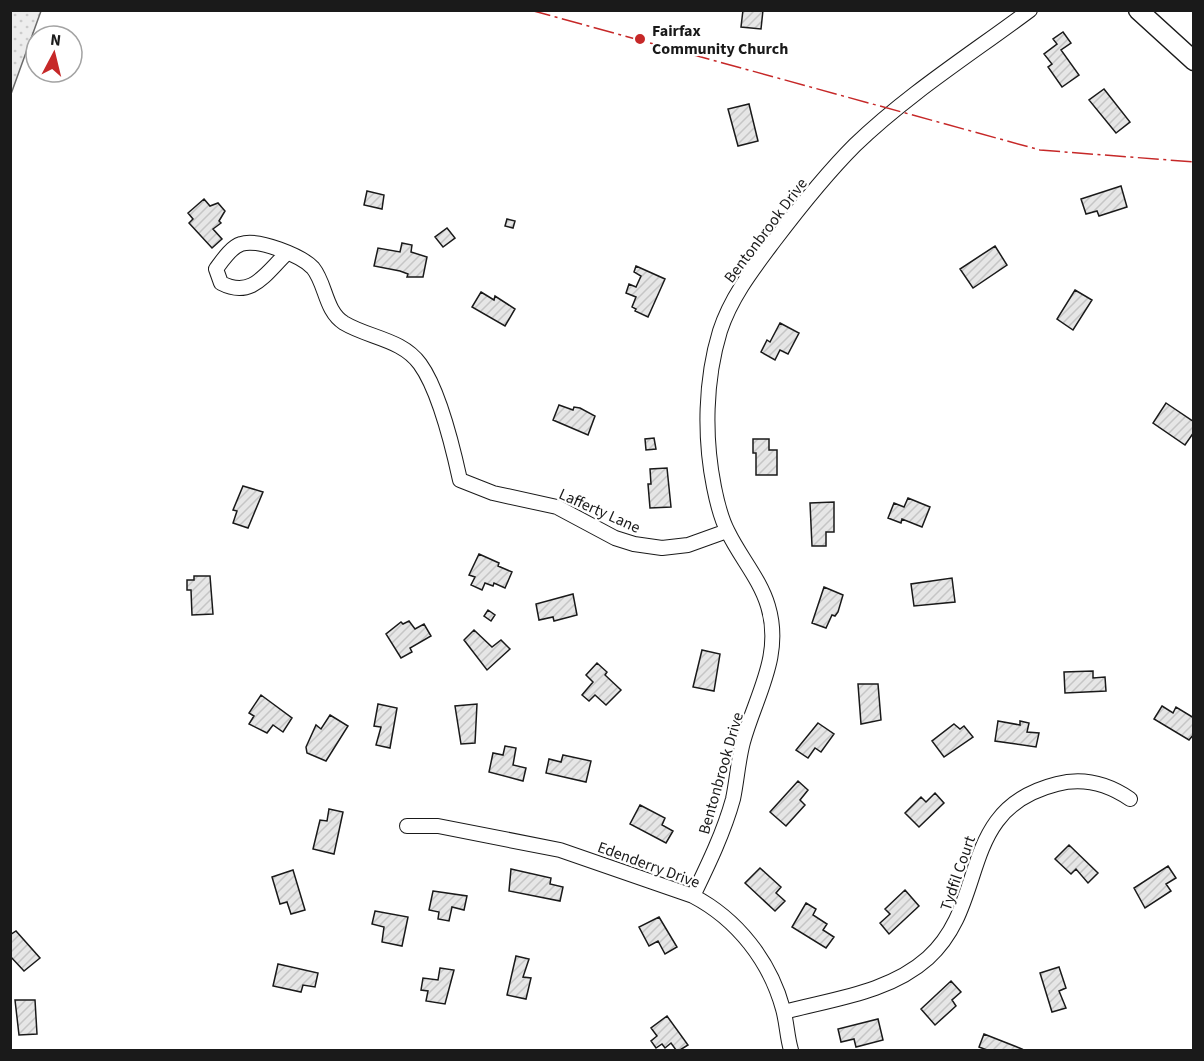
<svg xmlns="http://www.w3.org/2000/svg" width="1204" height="1061" font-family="'Source Sans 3',sans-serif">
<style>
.grass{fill:url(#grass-dots);stroke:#6a6a6a;stroke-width:1.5}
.building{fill:url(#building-hatch);stroke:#1a1a1a;stroke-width:1.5}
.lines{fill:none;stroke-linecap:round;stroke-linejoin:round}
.minor-casing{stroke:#1a1a1a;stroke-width:16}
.major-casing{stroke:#1a1a1a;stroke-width:21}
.minor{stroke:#fff;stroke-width:14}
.major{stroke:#fff;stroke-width:18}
.power{stroke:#c62828;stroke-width:1.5;stroke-dasharray:21 4.5 3 4.5;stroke-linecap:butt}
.poi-dot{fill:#c62828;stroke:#fff;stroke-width:2}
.labels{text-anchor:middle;stroke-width:4.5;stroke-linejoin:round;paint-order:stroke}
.poi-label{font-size:16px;font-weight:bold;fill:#1a1a1a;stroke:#fff;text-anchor:start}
.street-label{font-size:16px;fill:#1a1a1a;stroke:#fff}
</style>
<defs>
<pattern id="grass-dots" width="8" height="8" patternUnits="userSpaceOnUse" patternTransform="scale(1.5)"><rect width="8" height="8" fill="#ededed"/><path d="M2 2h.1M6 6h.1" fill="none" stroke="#cbcbcb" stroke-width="1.8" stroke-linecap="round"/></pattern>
<pattern id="building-hatch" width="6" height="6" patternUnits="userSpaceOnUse" patternTransform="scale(1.5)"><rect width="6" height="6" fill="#e6e6e6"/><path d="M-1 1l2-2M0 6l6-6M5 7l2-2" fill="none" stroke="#c5c5c5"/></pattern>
</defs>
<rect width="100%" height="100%" fill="#fff"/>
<!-- grass -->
<path class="grass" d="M11 10 41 11 11 94 10 11Z"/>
<!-- building -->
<path class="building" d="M743 10H763L761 29 741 27Z
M1063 32 1071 43 1061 50 1079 75 1062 87 1048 67 1052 64 1044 54 1057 44 1053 39Z
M1104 89 1130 122 1116 133 1089 100Z
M749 104 758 141 738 146 728 109Z
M1121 186 1127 207 1099 216 1097 211 1086 214 1081 199Z
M367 191 384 195 382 209 364 205Z
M204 199 210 206 218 203 225 211 219 221 221 223 213 229 222 239 212 248 189 223 193 219 188 213Z
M507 219 515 221 513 228 505 226Z
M447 228 455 238 443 247 435 237Z
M402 243 412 245 411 252 427 257 423 277H407L408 274 400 271 374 266 378 248 400 252Z
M995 246 1007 265 973 288 960 269Z
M636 266 665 279 648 317 635 311 636 309 632 307 636 297 626 293 629 284 636 287 641 276 634 272Z
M1075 290 1092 300 1073 330 1057 319Z
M481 292 494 300 495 296 515 309 505 326 472 307Z
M780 323 799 333 788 354 780 350 775 360 761 352 767 340 770 342Z
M1166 403 1194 422V432L1185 445 1153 423Z
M559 405 573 410 574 407 580 408 595 416 588 435 553 420Z
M654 438 656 449 646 450 645 439Z
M753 439H769V450H777V475H756V453H753Z
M667 468 671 507 650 508 648 484H651L650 469Z
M243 486 263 492 248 528 233 523 237 511 233 510Z
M908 498 930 507 922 527 902 519 901 523 888 518 894 503 904 507Z
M834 502V532H826V546H812L810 503Z
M479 554 499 563 498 566 512 572 505 588 494 583 493 586 485 583 482 590 471 585 475 577 469 575Z
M194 576H210L213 614 192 615 191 590H187V580H194Z
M952 578 955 602 914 606 911 584Z
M824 587 843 595 838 612 835 616 832 615 826 628 812 623Z
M573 594 577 615 554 621 553 617 539 620 536 604Z
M488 610 495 615 491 621 484 616Z
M409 621 415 629 424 624 431 636 410 648 412 652 401 658 386 634 401 622 403 624Z
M474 630 492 647 501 640 510 649 487 670 464 640Z
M702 650 720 654 714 691 693 687Z
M597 663 607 672 605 675 621 690 606 705 595 695 589 701 582 695 593 682 586 675Z
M1093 671V678L1105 677 1106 691 1065 693 1064 672Z
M858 684H878L881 720 861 724Z
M261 695 292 718 283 732 273 725 267 733 249 724 254 716 249 713Z
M378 704 397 708 390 748 376 745 381 727 374 726Z
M477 704 475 743 461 744 455 706Z
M1162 706 1173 713 1176 707 1194 718V734L1189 740 1154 719Z
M330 715 348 726 326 761 307 753 306 747 316 725 321 729Z
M998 721 1020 725V721L1029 723 1027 732 1039 733 1036 747 995 741Z
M818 723 834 734 821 752 815 748 808 758 796 750Z
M954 724 960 729 964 726 973 737 944 757 932 741Z
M505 746 516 748 513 765 526 768 523 781 489 772 493 753 503 755Z
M563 755 591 761 586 782 546 773 549 759 561 762Z
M798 781 808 790 800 800 805 805 786 826 770 812Z
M935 793 944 803 919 827 905 813 921 797 926 802Z
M640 805 665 818 662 825 673 831 666 843 630 824Z
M329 809 343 812 334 854 313 849 320 820 327 821Z
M1069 845 1098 873 1088 883 1076 869 1071 874 1055 859Z
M1168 866 1176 878 1166 884 1171 891 1145 908 1134 888Z
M760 868 781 887 776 893 785 901 775 911 745 883Z
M511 869 551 878 550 884 563 887 560 901 509 891Z
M293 870 305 910 291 914 287 902 280 904 272 877Z
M905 890 919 906 889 934 880 923 890 914 885 909Z
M433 891 467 896 464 910 452 907 449 921 438 919 439 912 429 910Z
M806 903 816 909 813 915 827 924 823 930 834 937 826 948 792 927Z
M375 911 408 917 402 946 382 942 384 927 372 924Z
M659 917 677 947 665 954 658 941 649 946 639 927Z
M16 931 40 958 24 971 10 956V935Z
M516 956 529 959 523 977 531 978 526 999 507 995Z
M278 964 318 973 315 987 303 985 301 992 273 986Z
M1059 967 1066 988 1059 991 1066 1008 1052 1012 1040 973Z
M440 968 454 970 445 1004 426 1001 428 991 421 990 423 978 438 980Z
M951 981 961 992 952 1000 956 1006 935 1025 921 1009Z
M15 1000H35L37 1034 19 1035Z
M667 1016 688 1045 680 1050H676L671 1043 665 1048 662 1044 656 1048 651 1041 657 1036 651 1028Z
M878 1019 883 1040 856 1047 854 1039 841 1042 838 1029Z
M984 1034 1022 1049 1021 1050H987L979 1047Z"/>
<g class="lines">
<defs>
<path id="minor" d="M287 253C265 274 252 299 221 283L216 269C222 261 231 247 241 244 258 238 302 256 313 268 326 284 325 311 344 323 369 338 402 339 420 364 439 390 453 448 460 480L493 493 557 507 615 538 634 544 662 548 688 545 727 531
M407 826H438L560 850 693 896C737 919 770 961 783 1009 787 1023 787 1037 791 1050
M693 896C708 865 724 832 733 799 737 780 738 761 743 742 756 695 783 656 768 606 760 579 740 557 728 532 721 519 717 502 714 487 704 437 705 380 720 331 731 297 753 269 774 241 799 208 825 175 855 145 908 94 971 54 1030 10
M784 1012C832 999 889 993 928 958 990 902 956 809 1057 784 1084 777 1108 784 1130 799"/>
<path id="major" d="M1138 10 1194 61"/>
</defs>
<!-- minor casing -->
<use href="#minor" class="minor-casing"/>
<!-- major casing -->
<use href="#major" class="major-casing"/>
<!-- minor -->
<use href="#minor" class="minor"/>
<!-- major -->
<use href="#major" class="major"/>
<!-- power -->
<path class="power" d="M530 10 1040 150 1194 162"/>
</g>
<!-- markers -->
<circle class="poi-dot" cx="640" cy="39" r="6"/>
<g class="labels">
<!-- poi labels -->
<g class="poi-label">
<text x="652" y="36">Fairfax<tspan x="652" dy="18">Community Church</tspan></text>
</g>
<!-- street labels -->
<g class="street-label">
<text transform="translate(765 230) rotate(-53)" y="6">Bentonbrook Drive</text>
<text transform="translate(600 510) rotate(24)" y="6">Lafferty Lane</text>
<text transform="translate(720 773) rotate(-74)" y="6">Bentonbrook Drive</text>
<text transform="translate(649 864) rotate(20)" y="6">Edenderry Drive</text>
<text transform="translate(957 873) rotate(-71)" y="6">Tydfil Court</text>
</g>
</g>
<!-- border -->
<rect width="1204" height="1061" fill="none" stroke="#1a1a1a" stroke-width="24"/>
<!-- north arrow -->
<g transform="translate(54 54) rotate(7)"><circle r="28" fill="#ffffff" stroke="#a3a3a3" stroke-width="1.5"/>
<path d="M0-4.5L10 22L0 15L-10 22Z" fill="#c62828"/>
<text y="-9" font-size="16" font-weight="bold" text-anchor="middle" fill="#1a1a1a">N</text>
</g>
</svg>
